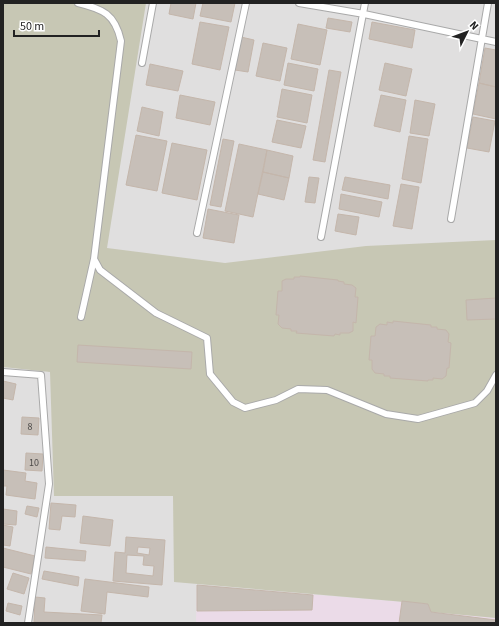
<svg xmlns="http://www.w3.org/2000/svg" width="499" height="626" font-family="'Source Sans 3',sans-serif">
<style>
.residential{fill:#e0dfdf}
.industrial{fill:#ebdbe8}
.construction{fill:#c7c7b4}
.building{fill:#c7bfb8;stroke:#c4b6ab;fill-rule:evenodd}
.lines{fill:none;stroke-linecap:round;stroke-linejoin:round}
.lane-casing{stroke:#a9a9a9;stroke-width:8}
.lane{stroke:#fff;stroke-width:6}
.labels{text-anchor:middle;stroke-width:3.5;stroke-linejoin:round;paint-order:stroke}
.number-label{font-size:10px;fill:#4b4948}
</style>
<rect width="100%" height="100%" fill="#f2efe9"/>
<!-- residential -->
<path class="residential" d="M3 3H496V623H3Z"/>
<!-- industrial -->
<path class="industrial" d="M197 585 428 604 431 612 496 618V623H196Z"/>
<!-- construction -->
<path class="construction" d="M3 3H146L107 248 225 263 366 246 496 240V618L431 612 428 604 174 582 173 496H54L50 372 3 367Z"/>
<!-- building -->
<path class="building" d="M171 3H196L193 19 169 14Z
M203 3H235L231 22 200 16Z
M328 18 352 22 350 32 326 28Z
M200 22 229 27 220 70 192 64Z
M372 22 415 30 412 48 369 39Z
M298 24 327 30 320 65 291 59Z
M241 37 254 40 248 72 235 70Z
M263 43 287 48 280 81 256 76Z
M485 48 496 50V87L479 83Z
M288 63 318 69 314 91 284 85Z
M385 63 412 69 406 96 379 90Z
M150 64 183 71 178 91 146 85Z
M329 70 341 72 325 162 313 160Z
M479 83 496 87V119L473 114Z
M282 89 312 95 307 123 277 117Z
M180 95 215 102 210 125 176 118Z
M381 95 406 100 400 132 374 126Z
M415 100 435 104 429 136 410 133Z
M142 107 163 112 159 136 137 131Z
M473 117 495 121 489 152 467 148Z
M277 120 306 126 301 148 272 142Z
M136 135 167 141 157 191 126 185Z
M409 136 428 139 421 183 402 179Z
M223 139 234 141 221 207 210 205Z
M172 143 207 150 197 200 162 193Z
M239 144 267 150 253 217 225 211Z
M267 150 293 156 289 178 263 172Z
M263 172 289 178 284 200 258 194Z
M309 177 319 178 315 203 305 202Z
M345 177 390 185 388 199 342 190Z
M401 184 419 187 412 229 393 226Z
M341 194 382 202 379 217 339 209Z
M208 209 239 215 234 243 203 238Z
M338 214 359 217 356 235 335 231Z
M300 276 338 280V281L344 282V284L352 285 356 288 355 297H358L356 323 353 322V331L349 333H340V335L335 334 334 336 296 333 297 331H291V329L282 328 278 324 279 315H276L278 291H282V281L286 279H294V277H300Z
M496 298V319L467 320 466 300Z
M393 321 431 325V327H437V329L446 330 449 334 448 342 451 343 449 368H447L446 376 442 379 433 378V380H428V381L390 378V376H384V374L375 373 372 369V360H369L371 336H375L376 327 380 324 387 325V322L393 323Z
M78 345 192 352 191 369 77 362Z
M3 381 16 384 13 400 3 398Z
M22 417 39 418 38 435 21 434Z
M26 453 43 454 42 471 25 470Z
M3 470 26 473 25 481 37 483 35 499 6 495 7 486H3Z
M51 503 76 505 75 517 62 516 60 530 49 529Z
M27 506 39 508 37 517 25 514Z
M3 509 17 511 16 525 3 524Z
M83 516 113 520 110 546 80 543Z
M3 525 13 527 10 546 3 545Z
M126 537 165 540 162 585 113 581 115 552 125 553ZM138 547 150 548 149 555 137 553ZM127 555 144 556 143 565 154 566 153 576 126 573Z
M46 547 86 551 85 561 45 558Z
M3 548 35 556 31 574 3 567Z
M44 571 79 577 78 586 42 579Z
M13 573 29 578 24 594 7 589Z
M85 579 149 587 148 597 107 592 105 614 81 611Z
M197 585 313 595 312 610 197 611Z
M35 597 45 598 44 612 102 615 101 623 34 622Z
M402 601 428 604 431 612 496 620V623H399Z
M8 603 22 606 20 615 6 611Z"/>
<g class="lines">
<defs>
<path id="lane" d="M78 3C103 9 115 14 121 41L94 259 100 270 156 313 207 338 210 374 233 402 245 408 276 400 298 389 327 390 386 414 418 419 475 403 487 391 496 375
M299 3 364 14 496 42
M142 63 153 3
M451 219 488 3
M197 233 246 3
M321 237 365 3
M81 317 94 259
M3 372 41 375 49 484 28 623"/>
</defs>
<!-- lane casing -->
<use href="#lane" class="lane-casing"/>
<!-- lane -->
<use href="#lane" class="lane"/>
</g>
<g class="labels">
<!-- number labels -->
<g class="number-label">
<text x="30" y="430">8</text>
<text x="34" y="466">10</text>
</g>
</g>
<!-- border -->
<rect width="499" height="626" fill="none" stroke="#222222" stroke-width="8"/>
<!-- north arrow -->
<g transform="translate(467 32) rotate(48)" stroke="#ffffff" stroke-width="3" paint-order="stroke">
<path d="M0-3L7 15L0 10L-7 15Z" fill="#222222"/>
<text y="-6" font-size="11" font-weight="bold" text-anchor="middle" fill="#222222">N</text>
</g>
<!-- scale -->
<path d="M14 30v6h85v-6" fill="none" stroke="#222222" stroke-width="2"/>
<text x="20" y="30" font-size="12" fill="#222222" stroke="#ffffff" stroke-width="3" paint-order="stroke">50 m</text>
</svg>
